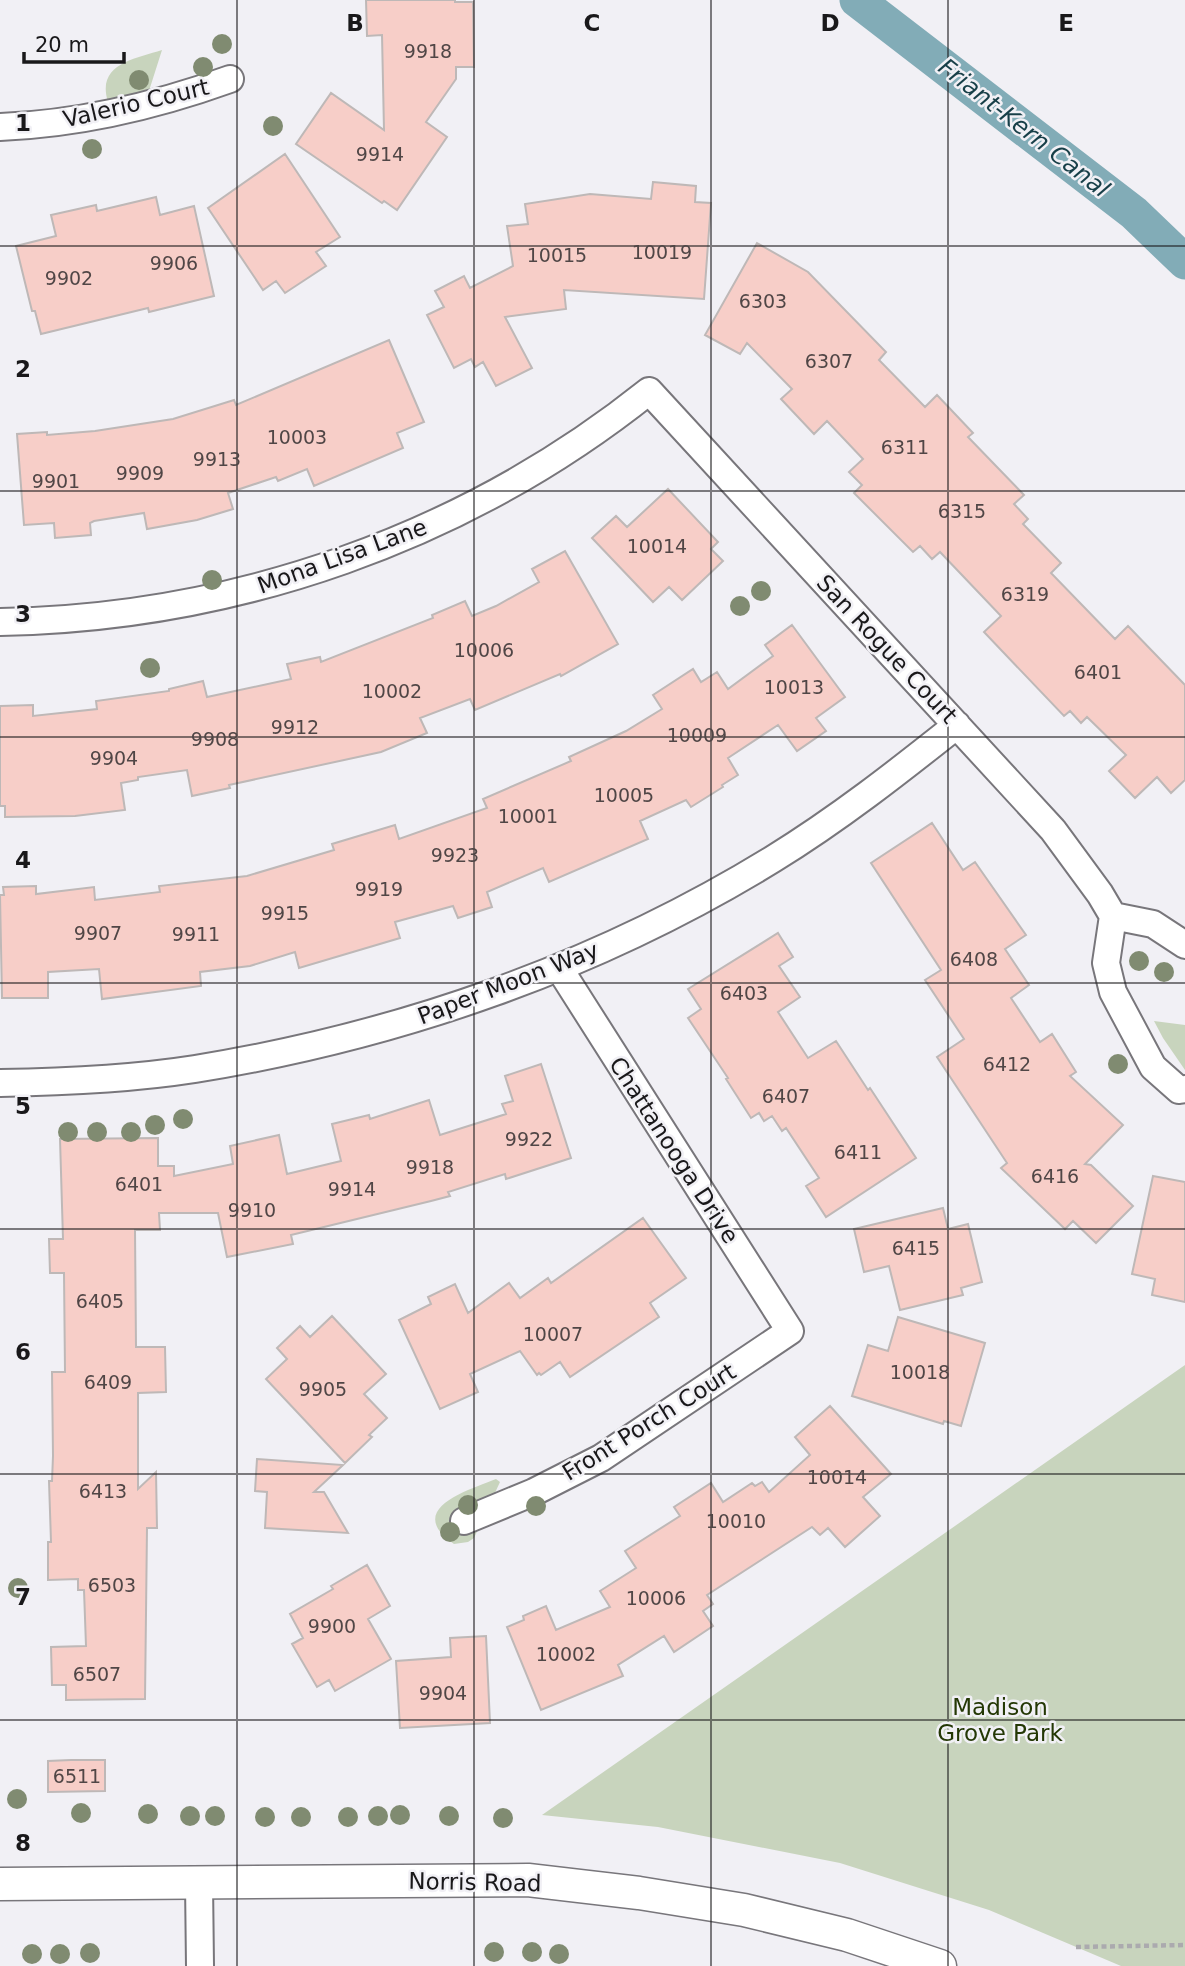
<svg xmlns="http://www.w3.org/2000/svg" width="1185" height="1966" font-family="'DejaVu Sans',sans-serif">
<style>
.green{fill:#c8d4bd}
.lines{fill:none;stroke-linecap:round;stroke-linejoin:round}
.canal{stroke:#82acb7;stroke-width:35}
.building{fill:#f7cec8;stroke:#beb8b7;stroke-width:2}
.minor-casing{stroke:#78767b;stroke-width:30}
.tertiary-casing{stroke:#78767b;stroke-width:35}
.path{stroke:#abaaae;stroke-width:4.5;stroke-dasharray:5 3.5;stroke-linecap:butt}
.minor{stroke:#fff;stroke-width:26}
.tertiary{stroke:#fff;stroke-width:32}
.tree{fill:#808b71}
.grid{fill:none;stroke:#19181a;stroke-width:2;stroke-opacity:0.55}
.labels{text-anchor:middle;stroke-width:5;stroke-linejoin:round;paint-order:stroke}
.number-label{font-size:19px;fill:#504646}
.street-label{font-size:23px;fill:#19181a;stroke:#f1f0f5}
.park-label{font-size:23px;fill:#243805;stroke:#f1f0f5}
.water-label{font-size:24px;font-style:italic;fill:#173f48;stroke:#f1f0f5}
.grid-label{font-size:23px;text-anchor:middle;font-weight:bold;fill:#19181a;stroke:#f1f0f5;stroke-width:5;stroke-linejoin:round;paint-order:stroke}
</style>
<rect width="100%" height="100%" fill="#f1f0f5"/>
<!-- green -->
<path class="green" d="M162 50 141 116 108 102C96 64 134 59 162 50Z
M1154 1021 1185 1025V1070L1163 1038Z
M1185 1365V1966H1121L989 1910 840 1863 658 1827 542 1815Z
M496 1479 500 1482 474 1538 468 1542 454 1544C403 1509 469 1490 496 1479Z"/>
<g class="lines">
<!-- canal -->
<path class="canal" d="M857 0 1134 213 1185 262"/>
</g>
<!-- building -->
<path class="building" d="M366 0H455V2H473L474 67H456V79L426 122 447 137 397 210 384 201 382 203 296 144 331 93 384 130 382 35 367 36Z
M285 154 340 237 316 252 326 266 285 293 276 281 263 290 208 208Z
M653 182 696 186 695 202 711 203 704 299 564 290 566 309 505 317 532 368 496 386 483 362 475 367 471 359 454 368 427 315 444 307 435 291 464 276 470 288 513 266 507 226 528 224 525 204 590 194 651 199Z
M156 197 160 215 194 206 214 296 149 312 148 308 41 334 35 311H32L16 246 56 236 51 215 96 205 97 211Z
M757 243 808 272 886 352 879 360 925 407 937 395 973 433 968 437 1024 495 1014 504 1028 519 1023 524 1061 563 1051 573 1115 639 1128 626 1185 685V780L1171 793 1157 777 1135 798 1109 771 1126 755 1087 717 1081 723 1070 711 1064 716 984 632 1001 616 940 552 932 559 920 546 913 552 854 493 862 485 849 472 863 459 827 421 814 434 781 399 792 389 747 343 740 354 705 335Z
M389 340 424 422 397 433 403 448 314 486 307 469 278 481 276 477 228 493 233 509 197 520 147 529 144 513 94 521 90 523 91 535 55 538 54 523 24 525 17 434 47 432V435L95 431 173 419 234 400 236 405Z
M668 489 718 542 711 549 723 561 682 600 669 587 653 602 592 538 616 516 627 527Z
M565 551 618 644 561 676 560 674 475 710 470 699 420 718 427 733 381 752 229 785 230 788 192 796 187 770 138 777V780L121 783 125 810 75 816 5 817V806H0V706L33 705V716L97 709 96 701 169 691V689L203 681 207 697 291 679 287 664 320 657 321 662 433 618 432 615 465 601 472 616 496 606 539 582 532 569Z
M792 625 845 697 816 718 826 731 797 751 778 725 728 758 738 775 722 785 723 787 691 807 686 800 640 821 648 839 549 882 543 868 487 892 492 907 458 918 453 906 395 922 400 938 299 968 295 952 250 966 200 972 201 986 102 999 99 969 48 972V998H2L0 895H4L3 887 36 886V894L94 887 95 900 160 892 159 886 247 876 334 850 332 844 395 825 399 839 487 808 483 799 571 761 569 757 626 731 662 709 653 695 693 669 701 682 717 672 728 689 773 656 765 645Z
M932 823 963 870 975 862 1026 935 1005 949 1029 985 1011 998 1040 1042 1052 1034 1076 1072 1070 1076 1123 1125 1085 1164 1091 1165 1133 1206 1096 1243 1073 1221 1065 1229 1001 1168 1007 1163 937 1057 964 1039 925 980 941 970 871 863Z
M778 933 793 957 779 966 800 997 778 1012 808 1058 836 1041 868 1090 870 1088 916 1158 826 1217 806 1186 819 1178 786 1128 782 1131 772 1116 764 1121 759 1113 751 1118 726 1079 728 1078 688 1018 701 1009 688 989Z
M541 1064 571 1158 506 1179 505 1174 448 1192 450 1196 431 1201 291 1235 293 1244 227 1257 218 1213H159L160 1230H135L136 1347H165L166 1392 138 1393V1489L156 1472 157 1528H147L145 1699 66 1700V1685H52L51 1647 86 1646 84 1590H78V1579L48 1580V1542H51L49 1481H52L53 1456 52 1372H65L64 1273H50L49 1239H63L60 1139 158 1138V1166H174V1176L233 1164 230 1146 279 1135 287 1174 341 1161 332 1124 369 1115 370 1119 429 1100 440 1135 506 1114 502 1104 513 1101 505 1076Z
M1153 1176 1185 1182V1302L1152 1295 1155 1279 1132 1274Z
M943 1208 948 1229 968 1224 982 1282 961 1288 963 1295 900 1310 889 1266 864 1272 854 1229Z
M643 1218 686 1278 650 1303 659 1317 570 1377 560 1362 541 1375 539 1373 537 1375 520 1351 470 1374 478 1392 440 1409 399 1320 431 1304 428 1297 455 1284 468 1313 509 1283 520 1298 548 1278 551 1283Z
M332 1316 386 1374 364 1394 387 1418 369 1435 372 1437 345 1463 266 1379 287 1359 277 1348 300 1326 310 1337Z
M898 1317 985 1343 961 1426 944 1421 943 1424 852 1396 868 1345 888 1351Z
M830 1406 891 1474 863 1497 880 1516 845 1547 828 1528 820 1535 812 1527 707 1595 713 1604 703 1611 713 1626 674 1652 664 1636 618 1665 623 1676 541 1710 507 1627 524 1620 523 1616 546 1606 556 1630 610 1607 600 1591 636 1568 625 1551 680 1516 674 1507 711 1483 723 1502 752 1483 755 1486 762 1482 769 1492 810 1455 795 1437Z
M257 1459 343 1465 314 1492H324L348 1533 265 1528 267 1492 255 1491Z
M367 1565 390 1606 368 1619 391 1659 335 1691 329 1680 317 1687 292 1644 303 1638 290 1614 333 1589 331 1586Z
M486 1636 490 1723 400 1728 396 1661 451 1657 450 1638Z
M71 1760H105V1791L48 1792V1761Z"/>
<g class="lines">
<defs>
<path id="minor" d="M0 127C79 124 155 106 230 79
M0 622C236 618 465 538 649 391L1053 830 1100 894 1113 916 1106 963 1113 992 1153 1067 1179 1090 1185 1089
M1113 916 1153 924 1185 945
M0 1083C65 1082 131 1079 195 1069 399 1036 597 967 773 859 838 819 898 772 957 725
M464 1521 534 1492 601 1458 790 1331 559 968
M199 1882 200 1966"/>
<path id="tertiary" d="M0 1884 528 1880 639 1893 744 1910 847 1935 940 1966"/>
</defs>
<!-- minor casing -->
<use href="#minor" class="minor-casing"/>
<!-- tertiary casing -->
<use href="#tertiary" class="tertiary-casing"/>
<!-- path -->
<path class="path" d="M1076 1947 1185 1945"/>
<!-- minor -->
<use href="#minor" class="minor"/>
<!-- tertiary -->
<use href="#tertiary" class="tertiary"/>
</g>
<!-- trees -->
<g class="tree">
<circle cx="222" cy="44" r="10"/>
<circle cx="203" cy="67" r="10"/>
<circle cx="139" cy="80" r="10"/>
<circle cx="273" cy="126" r="10"/>
<circle cx="92" cy="149" r="10"/>
<circle cx="212" cy="580" r="10"/>
<circle cx="761" cy="591" r="10"/>
<circle cx="740" cy="606" r="10"/>
<circle cx="150" cy="668" r="10"/>
<circle cx="1139" cy="961" r="10"/>
<circle cx="1164" cy="972" r="10"/>
<circle cx="1118" cy="1064" r="10"/>
<circle cx="183" cy="1119" r="10"/>
<circle cx="155" cy="1125" r="10"/>
<circle cx="68" cy="1132" r="10"/>
<circle cx="97" cy="1132" r="10"/>
<circle cx="131" cy="1132" r="10"/>
<circle cx="468" cy="1505" r="10"/>
<circle cx="536" cy="1506" r="10"/>
<circle cx="450" cy="1532" r="10"/>
<circle cx="18" cy="1588" r="10"/>
<circle cx="17" cy="1799" r="10"/>
<circle cx="81" cy="1813" r="10"/>
<circle cx="148" cy="1814" r="10"/>
<circle cx="400" cy="1815" r="10"/>
<circle cx="190" cy="1816" r="10"/>
<circle cx="215" cy="1816" r="10"/>
<circle cx="378" cy="1816" r="10"/>
<circle cx="449" cy="1816" r="10"/>
<circle cx="265" cy="1817" r="10"/>
<circle cx="301" cy="1817" r="10"/>
<circle cx="348" cy="1817" r="10"/>
<circle cx="503" cy="1818" r="10"/>
<circle cx="494" cy="1952" r="10"/>
<circle cx="532" cy="1952" r="10"/>
<circle cx="90" cy="1953" r="10"/>
<circle cx="32" cy="1954" r="10"/>
<circle cx="60" cy="1954" r="10"/>
<circle cx="559" cy="1954" r="10"/>
</g>
<!-- grid -->
<path class="grid" d="M237 0V1966M474 0V1966M711 0V1966M948 0V1966M0 246H1185M0 491H1185M0 737H1185M0 983H1185M0 1229H1185M0 1474H1185M0 1720H1185"/>
<g class="labels">
<!-- number labels -->
<g class="number-label">
<text x="428" y="58">9918</text>
<text x="380" y="161">9914</text>
<text x="662" y="259">10019</text>
<text x="557" y="262">10015</text>
<text x="174" y="270">9906</text>
<text x="69" y="285">9902</text>
<text x="763" y="308">6303</text>
<text x="829" y="368">6307</text>
<text x="297" y="444">10003</text>
<text x="905" y="454">6311</text>
<text x="217" y="466">9913</text>
<text x="140" y="480">9909</text>
<text x="56" y="488">9901</text>
<text x="962" y="518">6315</text>
<text x="657" y="553">10014</text>
<text x="1025" y="601">6319</text>
<text x="484" y="657">10006</text>
<text x="1098" y="679">6401</text>
<text x="794" y="694">10013</text>
<text x="392" y="698">10002</text>
<text x="295" y="734">9912</text>
<text x="697" y="742">10009</text>
<text x="215" y="746">9908</text>
<text x="114" y="765">9904</text>
<text x="624" y="802">10005</text>
<text x="528" y="823">10001</text>
<text x="455" y="862">9923</text>
<text x="379" y="896">9919</text>
<text x="285" y="920">9915</text>
<text x="98" y="940">9907</text>
<text x="196" y="941">9911</text>
<text x="974" y="966">6408</text>
<text x="744" y="1000">6403</text>
<text x="1007" y="1071">6412</text>
<text x="786" y="1103">6407</text>
<text x="529" y="1146">9922</text>
<text x="858" y="1159">6411</text>
<text x="430" y="1174">9918</text>
<text x="1055" y="1183">6416</text>
<text x="139" y="1191">6401</text>
<text x="352" y="1196">9914</text>
<text x="252" y="1217">9910</text>
<text x="916" y="1255">6415</text>
<text x="100" y="1308">6405</text>
<text x="553" y="1341">10007</text>
<text x="920" y="1379">10018</text>
<text x="108" y="1389">6409</text>
<text x="323" y="1396">9905</text>
<text x="837" y="1484">10014</text>
<text x="103" y="1498">6413</text>
<text x="736" y="1528">10010</text>
<text x="112" y="1592">6503</text>
<text x="656" y="1605">10006</text>
<text x="332" y="1633">9900</text>
<text x="566" y="1661">10002</text>
<text x="97" y="1681">6507</text>
<text x="443" y="1700">9904</text>
<text x="77" y="1783">6511</text>
</g>
<!-- street labels -->
<g class="street-label">
<text transform="translate(136 103) rotate(-13)" y="8">Valerio Court</text>
<text transform="translate(342 556) rotate(-20)" y="8">Mona Lisa Lane</text>
<text transform="translate(887 649) rotate(47)" y="8">San Rogue Court</text>
<text transform="translate(508 983) rotate(-21)" y="8">Paper Moon Way</text>
<text transform="translate(674 1150) rotate(57)" y="8">Chattanooga Drive</text>
<text transform="translate(649 1422) rotate(-32)" y="8">Front Porch Court</text>
<text transform="translate(475 1882) rotate(1)" y="8">Norris Road</text>
</g>
<!-- park labels -->
<g class="park-label">
<text x="1000" y="1715">Madison<tspan x="1000" dy="26">Grove Park</tspan></text>
</g>
<!-- water labels -->
<g class="water-label">
<text transform="translate(1024 128) rotate(38)" y="8">Friant-Kern Canal</text>
</g>
</g>
<g class="grid-label">
<text x="355" y="31">B</text>
<text x="592" y="31">C</text>
<text x="830" y="31">D</text>
<text x="1066" y="31">E</text>
<text x="23" y="131">1</text>
<text x="23" y="377">2</text>
<text x="23" y="622">3</text>
<text x="23" y="868">4</text>
<text x="23" y="1114">5</text>
<text x="23" y="1360">6</text>
<text x="23" y="1605">7</text>
<text x="23" y="1851">8</text>
</g>
<!-- scale -->
<path d="M24 52v10h100v-10" fill="none" stroke="#19181a" stroke-width="3.5"/>
<text x="35" y="52" font-size="21" fill="#19181a" stroke="#f1f0f5" stroke-width="5" paint-order="stroke">20 m</text>
</svg>
